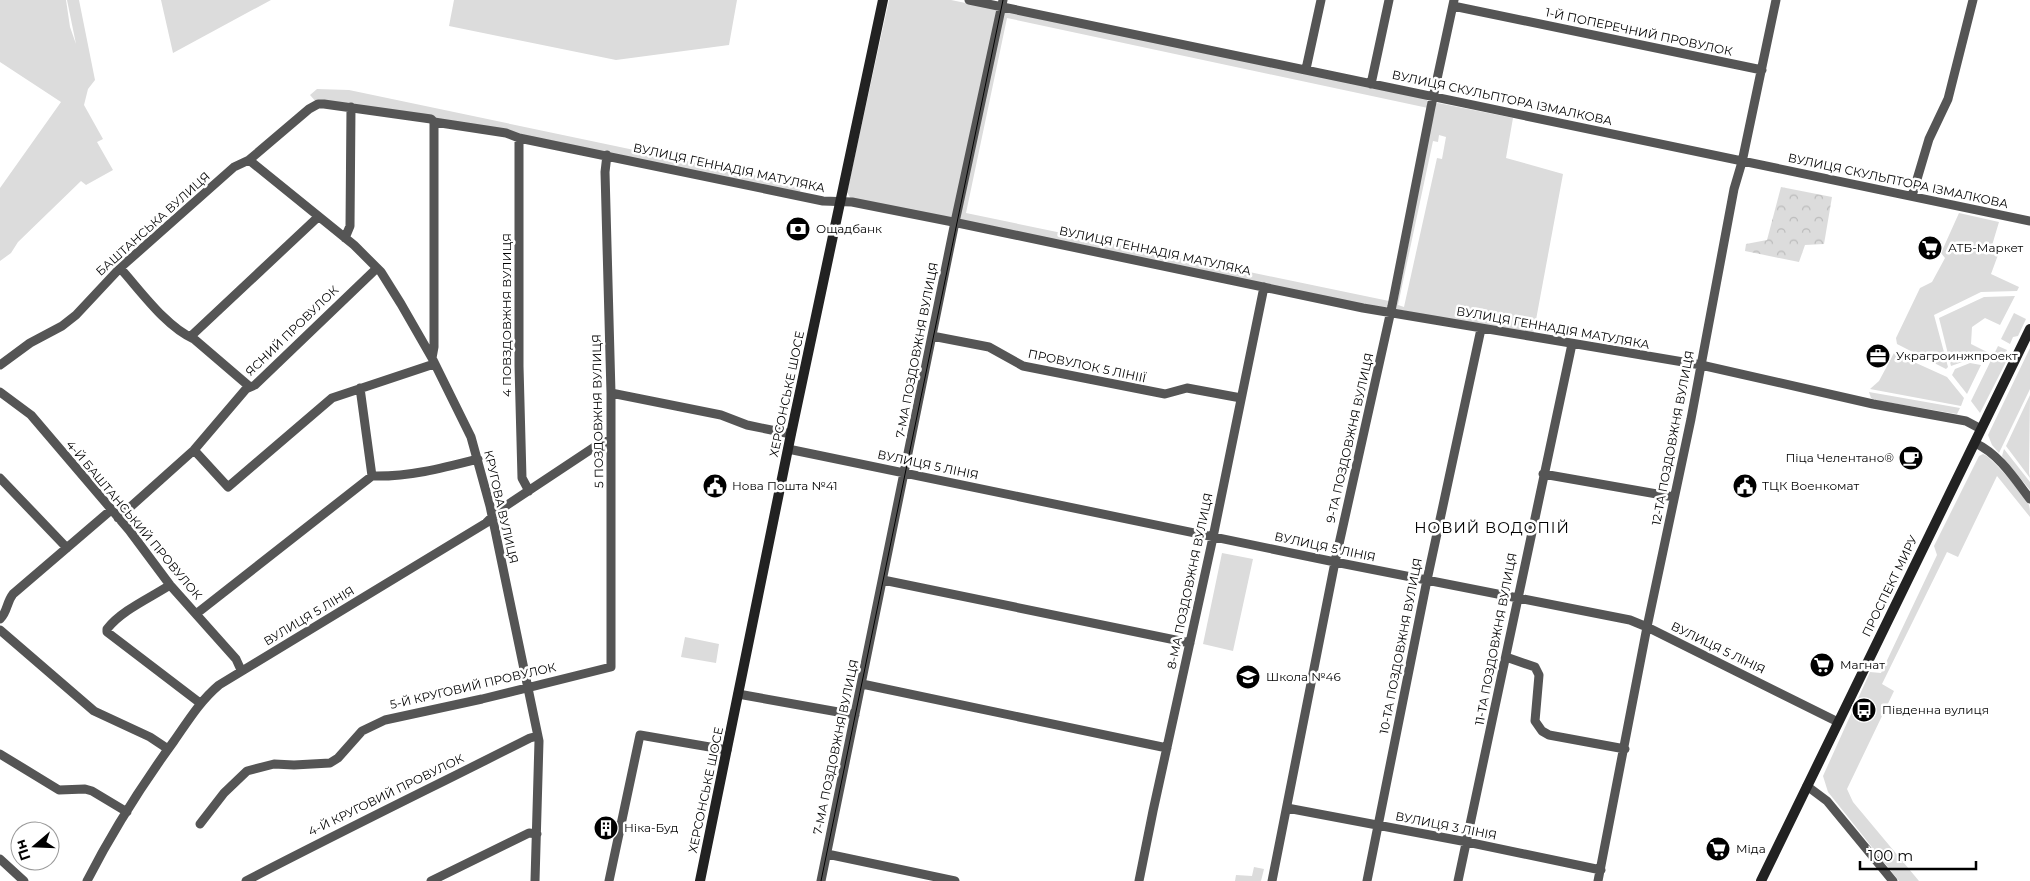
<svg xmlns="http://www.w3.org/2000/svg" width="2030" height="881" font-family="Montserrat,sans-serif">
<style>
.green{fill:#dcdcdc;fill-rule:evenodd}
.forest{fill:url(#forest-crowns)}
.lines{fill:none;stroke-linecap:round;stroke-linejoin:round}
.minor{stroke:#555;stroke-width:9}
.secondary{stroke:#222;stroke-width:10}
.tram{stroke:#000;stroke-width:1}
.labels{text-anchor:middle;stroke-width:5;stroke-linejoin:round;paint-order:stroke}
.street-label{font-size:12px;fill:#000;stroke:#fff}
.poi-label{font-size:12px;fill:#000;stroke:#fff;text-anchor:start}
.quarter-label{font-size:15px;letter-spacing:1px;fill:#000;stroke:#fff}
</style>
<defs>
<pattern id="forest-crowns" width="20" height="18" patternUnits="userSpaceOnUse" patternTransform="scale(1.25)"><rect width="20" height="18" fill="#dcdcdc"/><path d="M2 6a3 3 0 1 1 6 0M12 15a3 3 0 1 1 6 0" fill="none" stroke="#bbb"/></pattern>
</defs>
<rect width="100%" height="100%" fill="#fff"/>
<!-- green -->
<path class="green" d="M0 0H66L70 27 76 44 67 0H79L95 80 88 89 84 105 103 139 97 142 113 170 86 185 81 181 18 242 11 253 0 261V188L61 102 0 62Z
M161 0H271L173 53Z
M454 0H737L729 45 616 60 449 26Z
M889 0H951L1426 98 1429 104 1428 108 1007 18 966 213 1389 301 1388 307 1384 309 851 199 847 192Z
M317 89 349 90 801 185 800 192 633 159 317 103 310 95Z
M1438 103 1513 118 1506 158 1563 174 1533 336 1396 309 1435 104ZM1439 135 1446 137 1442 159 1437 158 1404 307 1398 305 1433 141 1438 142Z
M1959 213 1999 222 1990 252 1998 255 1991 274 2019 287 2017 291 1981 292 1934 315 1948 367 1946 369 1897 344 1896 338 1920 288 1932 282 1945 258 1941 253Z
M2015 296 2000 325 1985 318 1972 327 1971 344 1987 352 1983 361 1971 359 1951 366 1939 318 1984 297Z
M2014 313 2026 319 2018 336 2013 337 2010 344 2001 339Z
M1998 346 2007 350 2004 357 2006 362 1980 413 1971 401Z
M2030 348V389L1999 453 1992 445 1988 435Z
M1894 353 1947 377 1964 398 1961 406 1870 389 1879 381Z
M1970 363 1981 365 1967 394 1952 375 1955 369Z
M1869 392 1960 408 1957 414 1874 400 1871 398Z
M2030 395 2029 473 2030 478 2006 446Z
M2004 449 2030 482V490L2002 456Z
M1983 454C1990 455 2025 496 2029 505 2030 508 2030 513 2030 517L1997 476 1958 557 1947 552 1882 684 1894 691 1847 789 1853 802 1919 881H1899L1828 792 1823 776 1870 672 1881 673 1937 555 1934 546 1979 456Z
M1222 553 1253 559 1233 651 1203 644Z
M685 637 719 644 716 663 681 657Z
M1254 867 1264 869 1261 881H1235L1236 875 1252 876Z"/>
<!-- forest -->
<path class="forest" d="M1781 187 1832 197 1824 244 1805 245 1799 262 1745 251 1746 244 1767 240Z"/>
<g class="lines">
<!-- minor -->
<path class="minor" d="M969 0 2030 221
M1453 6 1762 70
M1306 69 1321 0
M1371 84 1389 0
M519 138V366L522 478 529 491
M249 160 354 245 381 272 401 304 432 358 471 437 490 506 539 741 535 881
M1912 196 1929 139 1948 99 1973 0
M345 238 350 226 351 107
M120 268C140 290 166 327 194 339L250 387
M932 336 989 347 1023 366 1165 394 1187 388 1241 398
M190 337 318 217
M432 358 434 347V122
M0 365 30 343 62 326 76 315 120 268 234 167 249 160 309 109 318 104H324L431 119 434 122 506 133 519 138 823 201 852 202 953 222 1363 308 1701 365 1873 404 1966 421 1981 429
M360 388 372 476
M0 392 31 415 129 530 170 585 236 659 241 670
M611 393 721 415 747 425 791 434
M1975 443C1999 454 2014 478 2030 499
M788 449 1335 562 1630 620 1647 627 1838 722
M194 450 228 487 332 398 434 364
M1543 474 1674 497
M0 478 67 548
M118 518 194 450 246 389 255 385 377 268
M883 580 1190 643
M170 585C150 598 122 610 107 629V632L200 703
M196 614 372 476C409 477 443 468 478 459
M0 619C8 611 6 603 13 594L111 510
M0 630 94 711 150 737 168 749
M1506 657 1535 667 1539 675 1535 721 1542 731 1549 735 1625 749
M862 684 1167 748
M738 694 855 715
M0 754 59 790 85 789 92 791 127 812
M1807 786 1827 801 1893 881
M1287 808 1467 842 1601 870
M200 824 224 793 247 771 274 764 294 765 330 763 338 758 362 731 385 720 482 699 611 667V393L605 172 607 155
M827 854 955 881
M0 859 24 881
M87 881C112 832 142 785 174 741 188 721 200 701 219 685L486 523 498 511 602 442 611 441
M246 881C340 832 435 786 530 738L538 736
M431 881 529 833 537 834
M609 881 640 735 727 750
M821 881 955 222 1003 0
M1139 881 1153 811 1212 542 1264 287
M1272 881 1335 562 1392 306 1431 107 1454 0
M1367 881 1427 580 1481 329
M1458 881 1572 344
M1598 881 1647 627 1691 419 1734 189 1742 162 1776 0"/>
<!-- secondary -->
<path class="secondary" d="M700 881 791 434 883 0
M1761 881 2030 329"/>
<!-- tram -->
<path class="tram" d="M821 881 1003 0"/>
</g>
<!-- icons -->
<defs>
<symbol id="bank-disc" viewBox="-11 -11 22 22"><circle r="9.5" fill="#000" stroke="#fff"/><path d="M-6-4H6V4H-6ZM0-2.3a2.3 2.3 0 1 0 0 4.6a2.3 2.3 0 1 0 0-4.6Z" fill="#fff"/></symbol>
<symbol id="supermarket-disc" viewBox="-11 -11 22 22"><circle r="9.5" fill="#000" stroke="#fff"/><path d="M-6-5.5h2.5l.6 2H6L4.5 2H-2.5L-4.4-4H-6ZM-1.5 3.2a1.3 1.3 0 1 0 .1 0ZM3 3.2a1.3 1.3 0 1 0 .1 0Z" fill="#fff"/></symbol>
<symbol id="office-disc" viewBox="-11 -11 22 22"><circle r="9.5" fill="#000" stroke="#fff"/><path d="M-6-3h4V-5.5h4V-3h4V5H-6ZM-1-4.5V-3h2v-1.5ZM-6 0V1H6V0Z" fill="#fff"/></symbol>
<symbol id="cafe-disc" viewBox="-11 -11 22 22"><circle r="9.5" fill="#000" stroke="#fff"/><path d="M-5.5-4.5H6V0H3Q3 3.5 0 3.5H-2.5Q-5.5 3.5-5.5 0ZM3-3.2v2h1.7v-2ZM-6 4.5H4V6H-6Z" fill="#fff"/></symbol>
<symbol id="civic-disc" viewBox="-11 -11 22 22"><circle r="9.5" fill="#000" stroke="#fff"/><path d="M-.6-6.5H3V-4.5H.6V-3L4-1V1h2V6H-6V1h2V-1L-.6-3ZM-1.2 2.5V6h2.4V2.5Z" fill="#fff"/></symbol>
<symbol id="school-disc" viewBox="-11 -11 22 22"><circle r="9.5" fill="#000" stroke="#fff"/><path d="M0-5L7-2L0 1L-7-2ZM-4 1L0 2.5L4 1V4Q0 6-4 4Z" fill="#fff"/></symbol>
<symbol id="bus-disc" viewBox="-11 -11 22 22"><circle r="9.5" fill="#000" stroke="#fff"/><path d="M-5-6H5V4H4V6H2V4H-2V6H-4V4H-5ZM-3.5-4V0h7V-4ZM-3.5 1.2v1.5H-2V1.2ZM2 1.2v1.5H3.5V1.2Z" fill="#fff"/></symbol>
<symbol id="building-disc" viewBox="-11 -11 22 22"><circle r="9.5" fill="#000" stroke="#fff"/><path d="M-4-6H4V6H1V3H-1V6H-4ZM-2.5-4.3h1.7v1.8h-1.7ZM.8-4.3h1.7v1.8H.8ZM-2.5-1h1.7V.8h-1.7ZM.8-1h1.7V.8H.8Z" fill="#fff"/></symbol>
</defs>
<g fill-rule="evenodd">
<use href="#bank-disc" x="784" y="215" width="28" height="28"/>
<use href="#supermarket-disc" x="1916" y="234" width="28" height="28"/>
<use href="#office-disc" x="1864" y="342" width="28" height="28"/>
<use href="#cafe-disc" x="1897" y="444" width="28" height="28"/>
<use href="#civic-disc" x="701" y="472" width="28" height="28"/>
<use href="#civic-disc" x="1731" y="472" width="28" height="28"/>
<use href="#supermarket-disc" x="1808" y="651" width="28" height="28"/>
<use href="#school-disc" x="1234" y="663" width="28" height="28"/>
<use href="#bus-disc" x="1850" y="696" width="28" height="28"/>
<use href="#building-disc" x="592" y="814" width="28" height="28"/>
<use href="#supermarket-disc" x="1704" y="835" width="28" height="28"/>
</g>
<g class="labels">
<!-- street labels -->
<g class="street-label">
<text transform="translate(1639 32) rotate(12)" y="4">1-Й ПОПЕРЕЧНИЙ ПРОВУЛОК</text>
<text transform="translate(1502 98) rotate(12)" y="4">ВУЛИЦЯ СКУЛЬПТОРА ІЗМАЛКОВА</text>
<text transform="translate(729 168) rotate(12)" y="4">ВУЛИЦЯ ГЕННАДІЯ МАТУЛЯКА</text>
<text transform="translate(1898 181) rotate(12)" y="4">ВУЛИЦЯ СКУЛЬПТОРА ІЗМАЛКОВА</text>
<text transform="translate(153 224) rotate(-42)" y="4">БАШТАНСЬКА ВУЛИЦЯ</text>
<text transform="translate(1155 251) rotate(12)" y="4">ВУЛИЦЯ ГЕННАДІЯ МАТУЛЯКА</text>
<text transform="translate(507 315) rotate(-90)" y="4">4 ПОВЗДОВЖНЯ ВУЛИЦЯ</text>
<text transform="translate(1553 328) rotate(10)" y="4">ВУЛИЦЯ ГЕННАДІЯ МАТУЛЯКА</text>
<text transform="translate(292 331) rotate(-44)" y="4">ЯСНИЙ ПРОВУЛОК</text>
<text transform="translate(917 350) rotate(-79)" y="4">7-МА ПОЗДОВЖНЯ ВУЛИЦЯ</text>
<text transform="translate(1087 366) rotate(12)" y="4">ПРОВУЛОК 5 ЛІНІІЇ</text>
<text transform="translate(787 394) rotate(-78)" y="4">ХЕРСОНСЬКЕ ШОСЕ</text>
<text transform="translate(598 411) rotate(-91)" y="4">5 ПОЗДОВЖНЯ ВУЛИЦЯ</text>
<text transform="translate(1350 438) rotate(-77)" y="4">9-ТА ПОЗДОВЖНЯ ВУЛИЦЯ</text>
<text transform="translate(1673 438) rotate(-79)" y="4">12-ТА ПОЗДОВЖНЯ ВУЛИЦЯ</text>
<text transform="translate(928 465) rotate(12)" y="4">ВУЛИЦЯ 5 ЛІНІЯ</text>
<text transform="translate(501 507) rotate(77)" y="4">КРУГОВА ВУЛИЦЯ</text>
<text transform="translate(134 520) rotate(50)" y="4">4-Й БАШТАНСЬКИЙ ПРОВУЛОК</text>
<text transform="translate(1325 547) rotate(12)" y="4">ВУЛИЦЯ 5 ЛІНІЯ</text>
<text transform="translate(1190 581) rotate(-78)" y="4">8-МА ПОЗДОВЖНЯ ВУЛИЦЯ</text>
<text transform="translate(1890 586) rotate(-64)" y="4">ПРОСПЕКТ МИРУ</text>
<text transform="translate(309 616) rotate(-31)" y="4">ВУЛИЦЯ 5 ЛІНІЯ</text>
<text transform="translate(1496 639) rotate(-79)" y="4">11-ТА ПОЗДОВЖНЯ ВУЛИЦЯ</text>
<text transform="translate(1401 646) rotate(-79)" y="4">10-ТА ПОЗДОВЖНЯ ВУЛИЦЯ</text>
<text transform="translate(1718 648) rotate(26)" y="4">ВУЛИЦЯ 5 ЛІНІЯ</text>
<text transform="translate(473 686) rotate(-13)" y="4">5-Й КРУГОВИЙ ПРОВУЛОК</text>
<text transform="translate(836 747) rotate(-78)" y="4">7-МА ПОЗДОВЖНЯ ВУЛИЦЯ</text>
<text transform="translate(706 790) rotate(-78)" y="4">ХЕРСОНСЬКЕ ШОСЕ</text>
<text transform="translate(386 795) rotate(-26)" y="4">4-Й КРУГОВИЙ ПРОВУЛОК</text>
<text transform="translate(1446 826) rotate(11)" y="4">ВУЛИЦЯ 3 ЛІНІЯ</text>
</g>
<!-- poi labels -->
<g class="poi-label">
<text x="816" y="233">Ощадбанк</text>
<text x="1948" y="252">АТБ-Маркет</text>
<text x="1896" y="360">Украгроинжпроект</text>
<text x="1894" y="462" text-anchor="end">Піца Челентано®</text>
<text x="732" y="490">Нова Пошта №41</text>
<text x="1762" y="490">ТЦК Военкомат</text>
<text x="1840" y="669">Магнат</text>
<text x="1266" y="681">Школа №46</text>
<text x="1882" y="714">Південна вулиця</text>
<text x="624" y="832">Ніка-Буд</text>
<text x="1736" y="853">Міда</text>
</g>
<!-- quarter labels -->
<g class="quarter-label">
<text x="1492" y="533">НОВИЙ ВОДОПІЙ</text>
</g>
</g>
<!-- north arrow -->
<g transform="translate(35 846) rotate(251)"><circle r="24" fill="#ffffff" stroke="#999999"/>
<path d="M0-4L9 19L0 12L-9 19Z" fill="#000000"/>
<text y="-8" font-size="14" font-weight="bold" text-anchor="middle" fill="#000000">Пн</text>
</g>
<!-- scale -->
<path d="M1860 861v8h116v-8" fill="none" stroke="#000000" stroke-width="2.5"/>
<text x="1868" y="861" font-size="15" fill="#000000" stroke="#ffffff" stroke-width="4" paint-order="stroke">100 m</text>
</svg>
